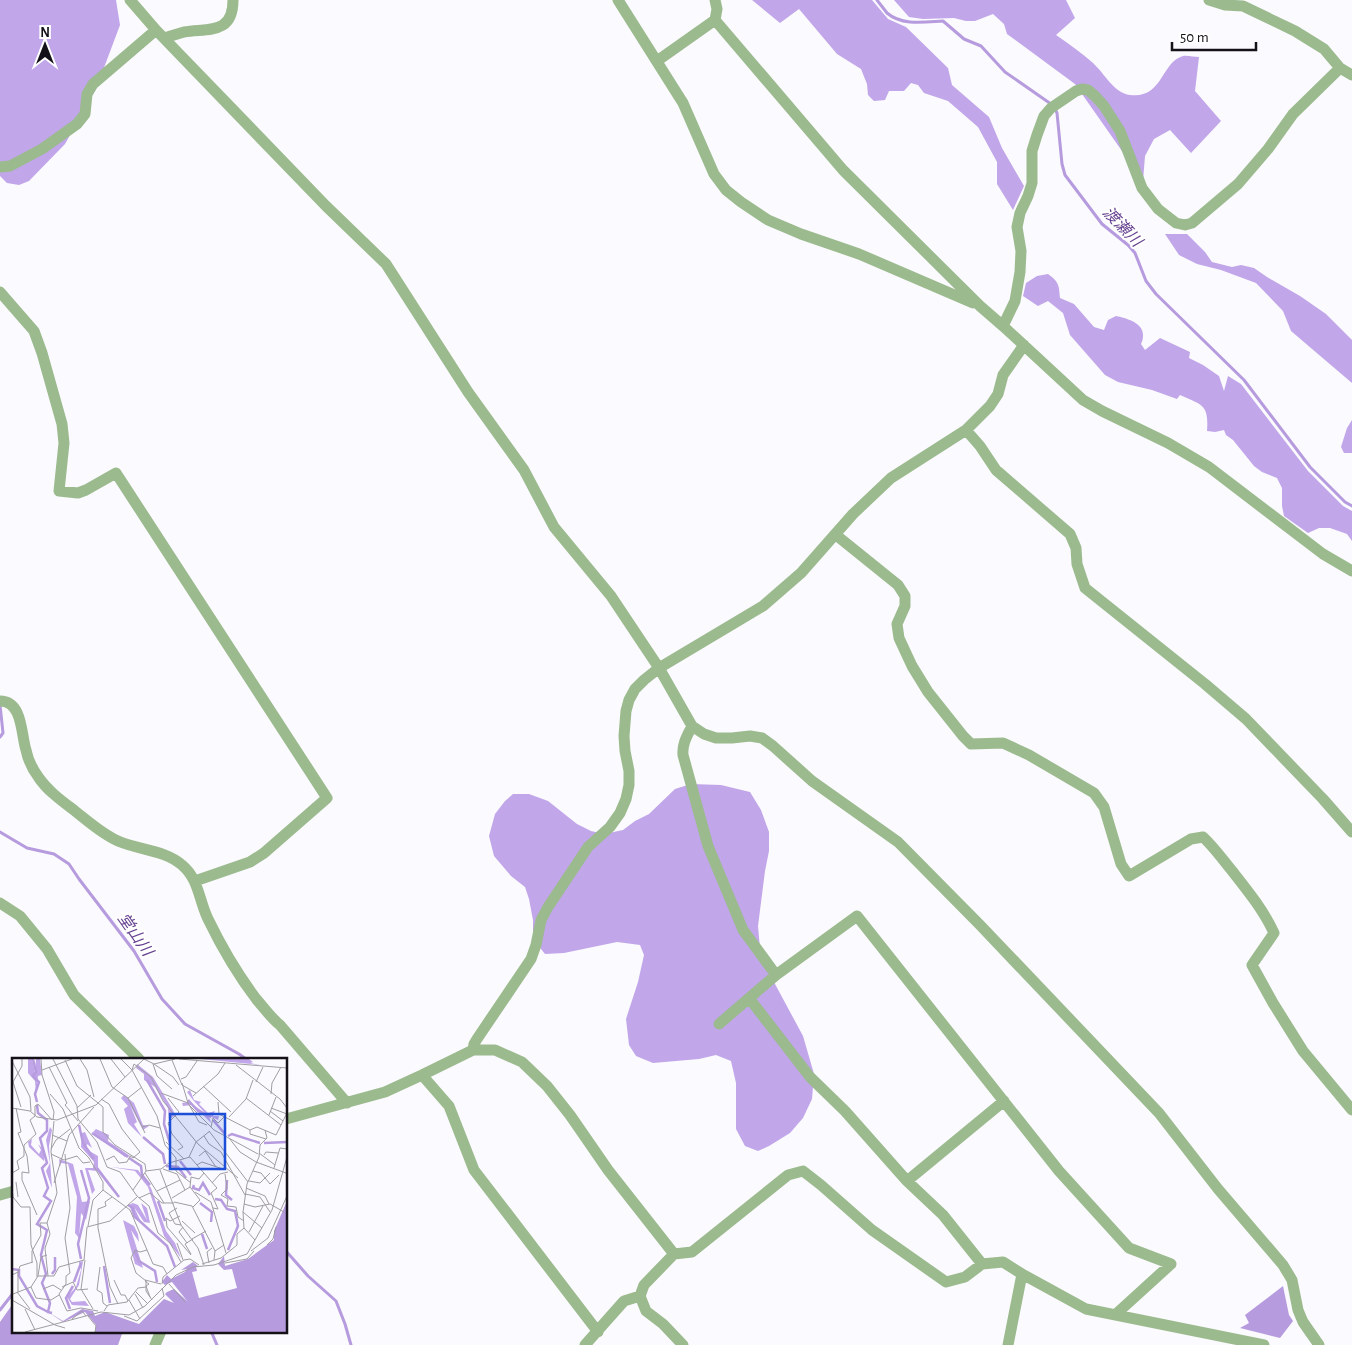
<svg xmlns="http://www.w3.org/2000/svg" width="1352" height="1345" font-family="'Alegreya Sans','Noto Sans JP',sans-serif">
<style>
.forest{fill:#c1a6e9}
.water{fill:#b69bde}
.lines{fill:none;stroke-linecap:round;stroke-linejoin:round}
.stream{stroke:#b69bde;stroke-width:3}
.minor{stroke:#9bba8e;stroke-width:11}
.labels{text-anchor:middle;stroke-width:4;stroke-linejoin:round;paint-order:stroke}
.water-label{font-size:16px;font-style:italic;fill:#664291;stroke:#fff}
.inset-river{fill:none;stroke:#b69bde;stroke-width:2.5}
.inset-road{fill:none;stroke:#9f9da2;stroke-width:1}
.view{fill:#1d4ed8;fill-opacity:0.15;stroke:#1d4ed8;stroke-width:2.5}
.inset-edge{fill:none;stroke:#141119;stroke-width:2.5}
</style>
<rect width="100%" height="100%" fill="#fbfafe"/>
<!-- forest -->
<path class="forest" d="M0 0H116L120 25 96 89 65 144 29 181 19 185 7 183 0 176Z
M752 0H872L888 19 906 27 948 68 952 85 989 117 1002 148 1024 186 1013 210 997 184V162L978 127 948 101 924 93 918 85 911 83 904 91H889L885 100 874 101 868 95 867 84 861 69 837 54 799 9 780 23Z
M894 0H1066L1075 18 1056 35C1069 44 1082 53 1093 63 1105 74 1114 93 1130 95 1163 99 1161 62 1183 56 1187 55 1194 57 1199 57L1195 91 1221 121 1191 153 1170 130 1154 139 1145 156 1143 181 1075 84 1007 34 1004 24 993 14 975 21H966L954 18 923 19 909 17Z
M1165 234H1187L1205 252 1212 262 1232 267 1241 265 1254 268 1267 277 1300 296 1326 314 1352 340V383L1291 331 1283 311 1256 283 1221 270 1197 264 1179 255Z
M1048 274C1059 282 1059 285 1060 298L1074 304 1094 327 1104 330 1108 320 1116 316C1126 318 1144 323 1143 336 1143 339 1142 342 1141 344L1145 350 1160 338 1190 352 1189 358 1203 365 1219 376 1224 391 1228 376 1241 384 1308 471 1343 506 1352 511V541L1347 534 1330 528H1319L1308 533 1284 516 1282 506V488L1277 478 1262 472 1254 466 1233 440 1226 435 1224 430 1215 432 1207 431C1209 404 1202 405 1180 395L1177 399 1152 390 1118 382 1105 375 1070 335 1063 313 1048 301 1038 306 1023 296 1026 283 1037 276Z
M1352 420V453H1344L1341 447 1347 428Z
M691 784 721 785 750 792 761 810 769 832V851L765 871 758 926 760 948 768 971 803 1036 814 1074 812 1099 803 1118 790 1133 769 1146 758 1151 745 1146 736 1129V1083L731 1061 716 1055 699 1059 653 1063 636 1056 629 1045 626 1019 638 982 644 955 640 945 617 942 564 953 545 954 533 939V920L529 899 525 887 511 876 494 856 489 836 495 814 505 801 513 794H529L548 801 577 824 591 831 604 834 623 830 635 821 649 814 675 789Z"/>
<!-- water -->
<path class="water" d="M1283 1286 1289 1315 1293 1321 1280 1338 1240 1328 1249 1323 1245 1315Z
M14 1302V1331H123L118 1345H0V1322Z"/>
<g class="lines">
<!-- stream -->
<path class="stream" d="M877 0C880 4 884 9 887 13 902 26 925 22 943 21L964 39 981 46 1005 72 1051 104
M1055 109 1057 113 1062 164 1065 175 1102 224 1128 245 1135 253 1146 281 1156 294 1244 380 1310 467 1345 502 1352 506
M0 705 3 733 0 737
M0 832 27 848 54 854 69 864 79 879 134 951 162 999 185 1024 239 1054 246 1059
M286 1251 308 1276 336 1301 345 1324 351 1345
M0 1310 14 1292
M211 1331 217 1345"/>
<!-- minor -->
<path class="minor" d="M130 0 156 30 326 206 386 264 468 392 524 470 554 527 611 596 659 668 692 726 704 734 716 738H732L750 736 762 738 773 746 812 781 898 842 980 925 1159 1113 1218 1189 1283 1265 1292 1280 1298 1310 1303 1322 1319 1345
M618 0 683 103 714 174 726 190 741 202 768 220 801 234 859 254 973 303
M715 0 717 9 715 20 843 170 980 306 1003 326 1083 400 1102 411 1168 443 1209 467 1323 554 1352 571
M1209 0 1225 5 1243 6 1295 31 1324 49 1340 68 1352 75
M164 38C171 36 177 34 184 32 208 28 233 35 233 0
M657 61 715 20
M0 167 10 166 42 149 77 124 85 114 87 94 93 84 156 30
M0 292 34 331 42 353 62 424 64 443 59 491 78 493 86 490 116 473 327 798 264 853 250 862 195 881
M1003 326 1015 301 1020 272 1021 251 1017 227 1020 213 1028 196 1032 183V151L1037 135 1044 116 1051 108 1076 91 1082 89 1088 90 1095 96 1104 106 1120 131 1142 188 1158 209 1176 223 1185 225 1192 223 1238 184 1268 149 1293 114 1340 68
M966 430 980 446 996 470 1070 534 1076 548 1077 564 1085 588 1205 684 1246 719 1323 799 1352 832
M836 535 898 585 905 596V606L897 624 899 638 912 666 928 692 963 736 971 744 1003 743 1029 755 1094 793 1104 807 1121 864 1129 876 1191 839 1203 837C1214 847 1223 860 1233 872 1248 891 1264 911 1274 933L1252 965 1273 1003 1303 1051 1352 1110
M0 701C23 701 21 735 26 750 28 760 33 770 39 778 48 791 62 801 75 811 89 822 102 834 118 841 139 850 165 850 182 865 199 879 199 901 208 919 222 948 238 975 257 1000 265 1009 271 1018 280 1025L347 1103
M692 726C687 736 682 744 683 755L708 846 743 930 776 975
M0 903 20 916 47 949 74 995 139 1059
M749 998 810 1077 845 1111 907 1181 943 1215 982 1264
M719 1024 776 975 857 916 1059 1171 1129 1248 1171 1264 1115 1315
M473 1050 474 1044 477 1039 531 959 536 945 541 920 548 907 588 847 610 827 620 813 626 799 629 785V771L625 751 624 736 626 711 629 700 635 689 644 680 659 668 763 606 801 573 853 514 891 478 966 430 990 406 998 394 1003 375 1024 345
M422 1075 449 1106 474 1170 598 1332
M286 1119 385 1092 422 1075 473 1050H495L522 1062 547 1086 570 1115 608 1170 674 1254
M907 1181 1004 1101
M0 1195 14 1191
M155 1345 161 1331
M585 1345 624 1301 640 1296
M683 1345 663 1324 646 1311 640 1296 644 1285 674 1254 692 1252 788 1175 803 1171 821 1185 872 1230 946 1282 965 1277 982 1264 1003 1262 1022 1274 1086 1309 1264 1345
M1008 1345 1022 1274"/>
</g>
<g class="labels">
<!-- water labels -->
<g class="water-label">
<text transform="translate(1123 226) rotate(46)" y="6">渡瀬川</text>
<text transform="translate(136 934) rotate(55)" y="6">堂山川</text>
</g>
</g>
<!-- overview -->
<g transform="translate(12 1058)">
<rect width="275" height="275" fill="#fbfafe"/>
<path d="M16 1H20L23 15 24 1H28L30 17 26 18 24 36 23 23 16 15ZM189 1H237L241 4 238 5 248 7ZM125 6 141 19 161 52 163 57 157 62 156 50 143 29 132 22V16L124 10ZM178 32 182 42 189 44 187 46 196 55 203 53 201 58H207L206 62 195 57 198 61 199 65 181 47 171 48 170 45 177 44 193 55 181 42 175 34ZM112 37 122 45 131 67 137 68 131 72 118 47 125 64 122 66 130 79 116 65 112 51 116 48 109 40ZM38 69 40 72 37 88 40 130 34 113 38 105 34 82ZM84 71 97 77 96 83 118 98 113 99 84 77 81 74ZM73 74 80 90 75 86 74 91 86 98V110L104 137 85 113 76 112 83 132 80 136 73 110H81L82 104 69 89 70 75ZM20 81 19 87 27 96 29 92 26 86 33 93 32 103 17 89 16 84ZM47 101 61 106 70 144 78 143 74 162 69 155 67 180 63 175 65 139 56 106 49 105 48 109ZM99 109 126 112 139 130 154 173 163 185 169 200 152 178 136 129 123 113ZM121 145 126 147 135 162 129 145 135 150 138 165 132 164 122 149 130 166 122 160 117 147ZM111 162 122 168 126 176 127 184 119 172 131 210 123 206ZM71 203 67 227 58 241 60 244 73 243 77 248 60 247 55 239 64 229 69 212 67 204Z" fill="#c1a6e9"/>
<path d="M275 143V274H83L84 267 73 254 51 264 36 254 51 263 70 251 81 253 83 258 93 254 127 266 152 241 162 245 153 236 155 234 162 231 175 243 160 224 153 227 150 224 155 217 159 221 173 214 175 211 169 212 181 204 186 208 183 209 193 208 184 209 185 213 180 214 187 240 225 230 220 211 212 212 206 206 212 198 213 208 236 201 262 182V173Z" fill="#b69bde"/>
<path class="inset-river" d="M21 1 24 14 21 18 27 24 23 36 25 44M135 22 153 53 152 66 158 85M176 42 186 53 199 59M25 47 26 55 35 62V73L28 80 35 105 30 110 36 130 32 138 39 143 25 166 35 172 29 197 34 216 30 225 38 245 36 254 40 255M201 62 213 76M67 67 71 85 82 101M80 75 116 99M216 78 220 76 248 85M131 79 151 96 153 106M252 85 275 84M117 100 129 108 130 117 138 127M168 103 179 117M154 108 166 109 174 120M85 110 107 139M215 122 214 137 220 142M182 127 181 130 187 132 191 125 198 137M203 141 209 142 215 151 223 153 226 168 216 192M146 143 153 163M188 145 200 154 199 164M116 147 121 150 122 158 155 188 163 209M190 176 195 191M123 193 127 203 143 213 145 224M69 201 66 186 77 140 69 112M92 208 98 245M0 211 7 212V218L25 248 36 254M40 216 43 212V199M62 224 69 205M58 251 54 240 61 228"/>
<path class="inset-road" d="M29 1 30 17 42 54 41 62M41 1 65 48 66 61 85 84 95 109 108 114 125 138 137 148 146 175 158 185 169 204M68 1 75 12 82 39M88 1 100 29M99 1 113 19M109 1 120 12M132 1 142 6 163 1M167 1 275 10M53 2 65 28 91 49V74L103 87 133 106 134 113M160 2 170 27 184 35M0 3 18 39 19 53M141 6 145 18 160 31M142 6 161 19 167 27M224 7 268 41 275 50M37 9 55 45 53 47 66 63M30 12 60 1M169 21 174 19 185 3M244 24 251 9M170 25 176 45 187 64 195 67M191 28 219 54M100 29 116 40 133 75M149 35 176 45M38 36 51 51 67 90 77 100 91 124V132L118 152 141 206 151 209 155 216M259 36 260 25 269 9M181 38 206 16 213 5M116 40 130 29M156 40 167 54 164 57M234 40 269 67M89 41 97 46 110 71 128 94 121 100 118 98 115 104 107 105 102 98 94 102M206 44 207 56 238 72 245 69 264 77 275 55M178 48 202 72 246 96M9 49 1 24 10 8V1M0 50 18 53 25 59 45 62 84 47 132 1M4 50 9 74 6 75 15 98 17 115 10 114V122L25 157M65 50 79 37M259 50 275 56M258 53 271 63M164 57 156 65 160 76 171 89 166 92M257 57 264 39M23 58V48L26 46 40 62M217 59 234 41 241 22M130 69 137 67 148 70M199 69 201 60 206 65 212 59M238 72V76L254 81M197 73 236 124M40 77 55 83M192 78 197 86 209 94 233 137M217 80 228 94 244 104 274 115M154 84 172 101M39 91 44 82 58 71M247 95 263 107M39 96 52 102 65 98 71 105 78 104M53 96 58 150 53 180 58 215 54 218V226L47 236 55 253 69 250 86 253M252 97 254 94 266 95M187 98 193 93 204 109M177 99 184 84 198 73M185 107 190 104 211 111M262 110 268 90 275 91M151 111 165 116 173 132M148 112 169 167 186 190 192 207M241 113 249 115 258 126 267 117M0 115 7 111 5 103 12 98V87L24 76 18 62 23 58M133 115 152 145M213 116 215 131 209 137 216 141 215 148 224 149 226 159 232 163M237 123 248 125 258 115M4 124 6 139M42 125 57 77 82 49M179 125 164 113V100L153 87 145 58 120 12 122 6 139 19 151 43 186 86 226 120M200 125 208 116 216 114M0 130 1 139 9 149M234 130 253 138 257 146M121 132 134 113 149 111 157 105 178 99 205 130 199 135 206 151 201 150M145 133 168 122M183 134 199 144 214 195M233 136 248 139 258 154M100 139 93 144 94 148 86 151V170L98 229 106 246M127 140 138 135 150 145H162M160 140 178 129M162 144 180 148 203 193M232 146 243 149 258 146 272 154M9 149H18L19 187 25 205V219M181 149 188 142 178 129 179 119 187 121 192 115M165 150 157 155 163 166 169 167M231 154 250 170M168 158 158 163 154 160 155 169 179 197M170 163 183 175M76 168 81 142 91 132M171 169 167 174 175 185M237 174 251 148M180 181 194 173M243 182 232 170 231 154 235 126 247 99 248 87 255 80 253 72M165 185 171 202M255 187 261 181 264 169M135 192 128 194 123 192 119 200 124 215 134 223V233L140 242M239 193 256 180 275 138M179 196 173 186 181 181M35 197 29 199 26 218 19 229 24 240 39 242 47 237M202 202 203 193 212 187M20 204V193L29 177 28 165H35M197 205 195 194 200 190M213 205 235 201 242 193M190 206 209 200 225 187V176L232 170M88 209 85 232 90 235 91 245 95 248M0 217 6 214 8 208 21 204M26 218H42L47 209 72 202 75 169 98 163 125 139M36 218 33 190 38 176 35 165 45 135 39 94 42 63M102 222 109 237H113L116 243M133 222 149 226M133 223 137 226 134 228 138 239M150 226 151 219 172 202 178 201 187 207M157 226 173 244M50 229 61 224 65 232 76 231M31 231 41 227 49 232M69 231 73 202M69 231 81 251M5 234 18 251M6 234V214M124 234 135 245M1 236 19 229M123 236 131 250M0 242 43 267 53 270M117 242 128 261M13 251 23 272M92 253 96 247 115 244 126 230 134 229M76 258 84 268 83 274M112 258 125 263 152 238 150 230M60 261 70 253 74 258M13 274 89 254 117 257 133 248 164 217 181 209 202 207 235 196 260 152 275 99"/>
<path class="view" d="M158 56H213V111H158Z"/>
<rect width="275" height="275" class="inset-edge"/>
</g>
<!-- north arrow -->
<g transform="translate(45 45)" stroke="#ffffff" stroke-width="4" paint-order="stroke">
<path d="M0-4L9 19L0 12L-9 19Z" fill="#141119"/>
<text y="-8" font-size="14" font-weight="bold" text-anchor="middle" fill="#141119">N</text>
</g>
<!-- scale -->
<path d="M1172 42v8h84v-8" fill="none" stroke="#141119" stroke-width="2.5"/>
<text x="1180" y="42" font-size="15" fill="#141119" stroke="#ffffff" stroke-width="4" paint-order="stroke">50 m</text>
</svg>
